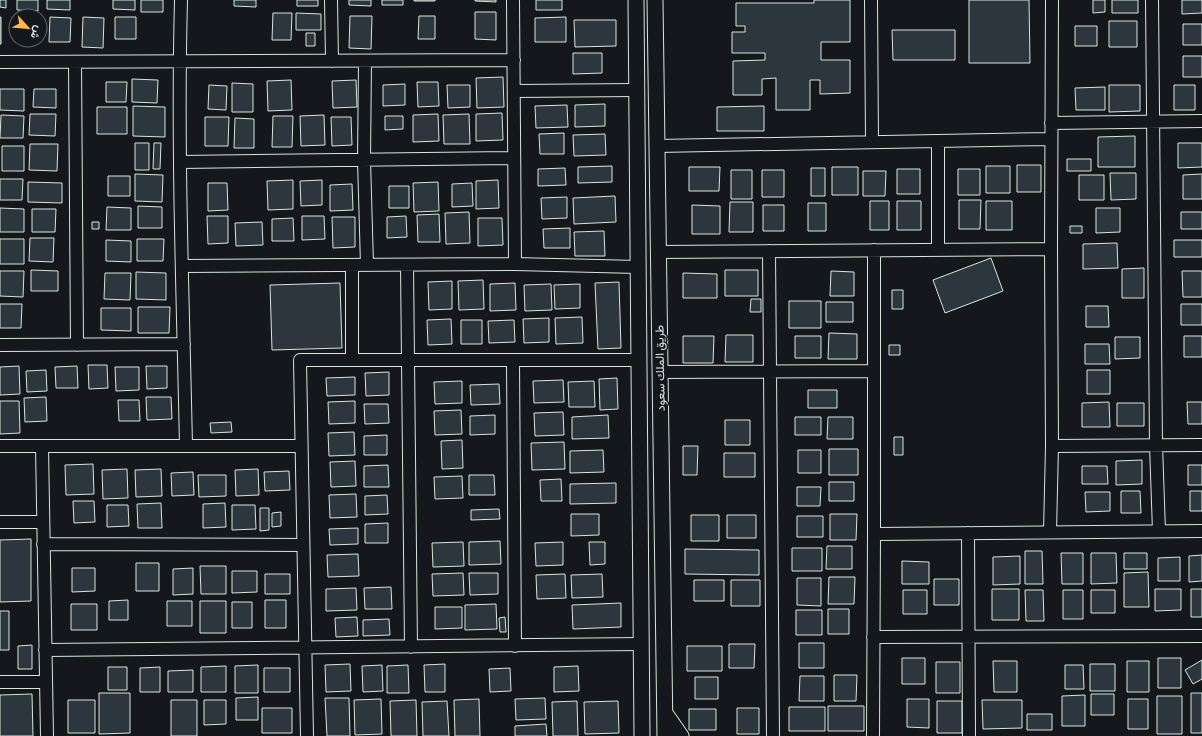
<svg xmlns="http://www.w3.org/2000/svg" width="1202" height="736" font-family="'Titillium Web',Vazirmatn,sans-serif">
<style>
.building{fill:#2c363c;stroke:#d8e6dc}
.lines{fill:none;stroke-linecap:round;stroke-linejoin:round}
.minor-casing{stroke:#d8e6dc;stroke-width:14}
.major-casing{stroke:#d8e6dc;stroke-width:17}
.minor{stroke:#14181c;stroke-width:12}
.major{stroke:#14181c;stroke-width:15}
.labels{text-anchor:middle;stroke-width:3;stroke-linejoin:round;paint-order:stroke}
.street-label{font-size:12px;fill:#d8e6dc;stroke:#14181c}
</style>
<rect width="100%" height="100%" fill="#14181c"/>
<!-- building -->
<path class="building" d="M0 0H6V8L0 7Z
M17 0H38V11L17 10Z
M47 0H70V10L47 9Z
M113 0H135V10L113 9Z
M141 0H163V12H141Z
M234 0H256V7L234 6Z
M297 0H318V6H297Z
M349 0H371V6L349 5Z
M382 0H403V5H382Z
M414 0H435V1H414Z
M475 0H496V2L475 1Z
M536 0H562V10H536Z
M814 0H850V42H821V60H850V93L820 94V80H810V110H776V78L762 79V95H733V61L765 60V53H732V32H745V26H736V3H814Z
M969 0H1029L1030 63H969Z
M1093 0H1105V12L1093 13Z
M1112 0H1138V13H1112Z
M1182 0H1202V13L1182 14Z
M475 12H496V40L475 39Z
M273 13H292L291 40H272Z
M296 13 321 14V30H296Z
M350 16H372L371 49 349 48Z
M419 16H435V39H418Z
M0 17H1V44H0Z
M50 17 71 18 70 42H49Z
M83 17 104 18 103 48 82 47Z
M115 17H136V39H115Z
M566 17V42H535V18Z
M574 20H616V46L575 47Z
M1109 21H1137V47H1109Z
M1183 24H1202V45H1183Z
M1075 26H1097V46H1075Z
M892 30H955V60H893Z
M306 33H315V46H306Z
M573 53H602V73L573 74Z
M1183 56H1202V77H1183Z
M503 77 504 107 477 108 476 78Z
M132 79 158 80 157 103 132 102Z
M291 80 292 110 268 111 267 81Z
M356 80 357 107 333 108 332 81Z
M106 82H127L126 102H106Z
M417 82H438L439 106 418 107Z
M232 83 253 84V112H232Z
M405 84V105L383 106V85Z
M209 85 227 86 226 110 208 109Z
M447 85H470V107L448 108Z
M1109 85H1140V111L1109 112Z
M1174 85H1195V110H1174Z
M1105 87V110H1076L1075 88Z
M0 89H24V111L0 110Z
M34 89H56V108L33 107Z
M605 104V126L575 127V105Z
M567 105 568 127 536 128 535 106Z
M133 106 165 107V137L133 136Z
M764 106V131H717V107Z
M97 107H127V134H97Z
M502 113 503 140 476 141V114Z
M30 114H56L55 136 29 135Z
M438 114 439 141 413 142V115Z
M469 114 470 144H444L443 115Z
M1 115 24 116 23 138H0Z
M324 115 325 145 301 146 300 116Z
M273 116H293L292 147H272Z
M385 116H403V129L385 130Z
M205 117H229L228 146H205Z
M331 117H351L352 145 332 146Z
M235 118 254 119V148H234Z
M564 133V154H540L539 134Z
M605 134 606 155 574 156 573 135Z
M1135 136V167H1098V137Z
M135 143H149V170H135Z
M154 143H161L160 169H153Z
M1178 143H1202V167L1178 168Z
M30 144H58L57 171 29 170Z
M2 146H24V171H2Z
M1067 159H1091V171H1067Z
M1017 165H1041V192H1017Z
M612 166V182L578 183V167Z
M986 166H1010V193H986Z
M689 167H720L719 191H689Z
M832 167H858V195H832Z
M565 168 566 185 538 186V169Z
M811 168H825V196H811Z
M897 169H920V194H897Z
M958 169H980V195H958Z
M731 170H752V199H731Z
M762 170H784V197H762Z
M863 171H886L885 196H863Z
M1110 173H1136V199L1111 200Z
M135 174 163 175 162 202 135 201Z
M1202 174V199H1183V175Z
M1079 175H1104V200H1079Z
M108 176H130V196H108Z
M0 179H23L22 200H0Z
M293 180V209L268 210 267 181Z
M322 180V205L301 206 300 181Z
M498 180 499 208 476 209V181Z
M28 182 62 183V203L28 202Z
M438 182 439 211 414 212 413 183Z
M208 183H227L228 210 208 211Z
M472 183 473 206 452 207V184Z
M352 184 353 210 330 211V185Z
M389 186H409V208H389Z
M615 196 616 222 574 224 573 198Z
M567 197V218L542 219 541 198Z
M959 200H981L980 229H959Z
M870 201H889V230H870Z
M897 201H921V230H897Z
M986 201H1012V230H986Z
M730 202H753V232H729Z
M808 203H826V231H808Z
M692 205 720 206V234H692Z
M763 205H784V231H763Z
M138 206 162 207V228H138Z
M107 207 131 208V230H106Z
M0 208 24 209V232H0Z
M1096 208H1120V232L1096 233Z
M32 209H56L55 232H32Z
M469 212 470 243 446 244 445 213Z
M1181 212H1202V229H1181Z
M439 214 440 242H418L417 215Z
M207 216H228V243L208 244Z
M302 216H324L325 239 302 240Z
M406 216 407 237 387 238V217Z
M332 217H355V247L333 248Z
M293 218 294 241H272V219Z
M478 218H502L503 245 478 246Z
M92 222H99V229H92Z
M262 222 263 245 236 246 235 223Z
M1070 226H1082V233H1070Z
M570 228V248H544L543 229Z
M604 231 605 256H575L574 232Z
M30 238H54L53 262 29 261Z
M0 239H24V264H0Z
M137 239H164L163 261H137Z
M106 240 131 241V262L106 261Z
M1174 240H1202V257H1174Z
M1117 243 1118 268 1083 269V244Z
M991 258 1003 291 945 313 933 280Z
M1144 268V298H1122V269Z
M31 270 58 271V291H31Z
M725 270H758V296H725Z
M0 271H24L23 297 0 296Z
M831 271 854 272V296H830Z
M1182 271H1202V297H1183Z
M136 272 166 273V300L136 299Z
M105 273H131L130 300 104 299Z
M683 273 717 274V298H683Z
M483 280 484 309 459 310 458 281Z
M452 281V309L429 310 428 282Z
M619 282 621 348 598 349 595 283Z
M340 283 342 348 272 350 270 285Z
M515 283 516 310 490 311V284Z
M551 284 552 310 525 311 524 285Z
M580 284V308L555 309 554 285Z
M892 290H903V309H892Z
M751 299H761V312H750Z
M789 301H821V328H789Z
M826 302H853V322H826Z
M0 304H22L21 328H0Z
M1181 304H1202V325H1181Z
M1086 306H1108L1109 327H1086Z
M138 307H170L169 333H138Z
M101 308H131V331L101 330Z
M582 317 583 343 556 344 555 318Z
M549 318V342L524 343 523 319Z
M451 319 452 344 428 345 427 320Z
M461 320H482V344H461Z
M514 320 515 342 489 343 488 321Z
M829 333 857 334V359H828Z
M726 335H753V362H725Z
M683 336H714L713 363H683Z
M795 336H821V358H795Z
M1184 336H1202V357H1184Z
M1115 337H1140V358L1115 359Z
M1085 344H1109L1110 364H1085Z
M889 345H900V355H889Z
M88 365H107L108 388 89 389Z
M19 366 20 394 0 395V367Z
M77 366 78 388H56L55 367Z
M146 366H167V388L147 389Z
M115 367H139V390L116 391Z
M46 370 47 391 27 392 26 371Z
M1087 370H1110V394H1087Z
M389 372V395L366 396 365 373Z
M355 377V395L327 396 326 378Z
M617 378 618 409 600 410 599 379Z
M563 380 564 402 534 403 533 381Z
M462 381V403L435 404 434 382Z
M594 381 595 407H569L568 382Z
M499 384 500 404 471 405 470 385Z
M808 390H837V408H808Z
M46 397 47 421 25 422 24 398Z
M146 397H171L172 419 147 420Z
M118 400H139L140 421H119Z
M0 401H19L20 433 0 434Z
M355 401V423L329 424 328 402Z
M1109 402 1110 427H1082V403Z
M1187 402H1202V424H1188Z
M1117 403H1144V426H1117Z
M364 404H388L389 423 365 424Z
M461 410 462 434 435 435 434 411Z
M563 412 564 435 535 436 534 413Z
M495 415V434L470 435V416Z
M608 415 609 438 572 439V417Z
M795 417H821V435H795Z
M828 417H853V439H827Z
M725 420H750V445H725Z
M231 422 232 432 211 433 210 423Z
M354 432 355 455 329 456 328 433Z
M387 435V455H364V436Z
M894 437H903V455H894Z
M462 440 463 468 442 469 441 441Z
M564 442 565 469 532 470 531 443Z
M683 446H698L697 475H683Z
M829 449H858V475H829Z
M603 450 604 472 570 473V451Z
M798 450H821V473H798Z
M724 453H755V477H724Z
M1142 460V484L1116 485V461Z
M355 461 356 486 331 487 330 462Z
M93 464 94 494 66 495 65 465Z
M388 465 389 487H364V466Z
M1188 465H1202V485H1188Z
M1082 466H1107L1108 484H1082Z
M127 469 128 498 103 499 102 470Z
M161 469 162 496 136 497 135 470Z
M258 469 259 495 236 496 235 470Z
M289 471 290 490 265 491 264 472Z
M193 472 194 495 172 496 171 473Z
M198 475H226V496L199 497Z
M469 475H494L495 495H469Z
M462 476 463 498 435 499 434 477Z
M561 479 562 501H541L540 480Z
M829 482H854V501H829Z
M616 483V503L570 504V484Z
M797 487H821L820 506H797Z
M1121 491H1140L1141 513H1121Z
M1190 491H1202V511H1190Z
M1085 492H1110V511L1086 512Z
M356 494 357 517 330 518 329 495Z
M387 495 388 514 365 515V496Z
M73 501H94L95 522 74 523Z
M161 503 162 528H138L137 504Z
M225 503 226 527 203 528V504Z
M107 505H128L129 526 107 527Z
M232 505H255L256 529 232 530Z
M260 508H269V530L260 531Z
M499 509 500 519 471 520V510Z
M281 512V526L272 527V513Z
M571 514H599V535L571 536Z
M830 514H857L856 540H830Z
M691 515H719V541H691Z
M727 515H756V538H727Z
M797 516H823V537H797Z
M388 523V543H365V524Z
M358 528V544L330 545 329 529Z
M31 539V601L0 602V540Z
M500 541 501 564 469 565V542Z
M463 542 464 566 433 567 432 543Z
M563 542V565L536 566 535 543Z
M589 542H605V564L590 565Z
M827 546H852V569H826Z
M792 548H822V571H792Z
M685 549 759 550V575L685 574Z
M1025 551H1042L1043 584H1025Z
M1061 553H1083V584H1062Z
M1091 553H1116L1117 583 1091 584Z
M1124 553H1147V569H1124Z
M358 554 359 576 328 577 327 555Z
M1202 555V581L1189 582V556Z
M1020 556V584L993 585V557Z
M1180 557V581H1158V558Z
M902 561 929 562V584H902Z
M136 563H159V591H136Z
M200 566H226V594H201Z
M72 568H95V591L72 592Z
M193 568V594L173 595V569Z
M232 571H257V592L232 593Z
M1148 572 1149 607H1124V573Z
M463 573 464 595 433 596 432 574Z
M469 573H498V594L470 595Z
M265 574H290V594H265Z
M565 574 566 598 537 599 536 575Z
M602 574 603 597 572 598 571 575Z
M829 577H855L854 604H828Z
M797 578H821V606L797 605Z
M934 579H959V605H934Z
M694 580H724V601H694Z
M731 580H760V606H731Z
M391 587 392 609H365L364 588Z
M356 588 357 610 326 611V589Z
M992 589H1019V620H992Z
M1155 589H1181V610L1155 611Z
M1191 589H1202V617H1191Z
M903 590H927V614H903Z
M1025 590H1043L1044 621H1026Z
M1063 590H1083V619H1063Z
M1091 590H1115V613H1091Z
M128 600V620H109V601Z
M265 600H286V628H265Z
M167 601H192V626H167Z
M200 601H226V633H200Z
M232 602H252V628H232Z
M621 603V627L573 629 572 605Z
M71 604H97V630H71Z
M496 604 497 629 465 630V605Z
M435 607H462V628L435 629Z
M828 609H849V634H828Z
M796 610H822V635H796Z
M0 611H9V650H0Z
M357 617 358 636 336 637 335 618Z
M505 617 506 632H500L499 618Z
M389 619 390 635 363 636V620Z
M799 643H824V668H799Z
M729 644H755L754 668H729Z
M32 645V669H18V646Z
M687 646H722V671H687Z
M902 658H925V684H902Z
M1158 658H1181V688H1158Z
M1202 660V679L1193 684 1185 670Z
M993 661H1017V692H994Z
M1127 661H1149V692H1127Z
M936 662H960V693H936Z
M350 664 351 691 326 692 325 665Z
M445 664V692H425L424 665Z
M1090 664H1115V691H1090Z
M258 665V693H235V666Z
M382 665 383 691 363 692 362 666Z
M408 665 409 693H387V666Z
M1065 665H1083L1084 689H1065Z
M226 666V692H201V667Z
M578 666 579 691 554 692V667Z
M108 667H127V690H108Z
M160 667V692H140V668Z
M264 668H290V692H264Z
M510 668 511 691 490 692 489 669Z
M193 670V692H168V671Z
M834 675H857L856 701H834Z
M800 676H824V701H799Z
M695 677H718V699H695Z
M99 693H130V733L99 734Z
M1191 693H1202V733H1191Z
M32 694 33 736H0V695Z
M1091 694H1114V715H1091Z
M1085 695V726H1062V696Z
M1157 696H1182V734H1157Z
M258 697V720H236V698Z
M325 698H349L350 736H327Z
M545 698 546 719 516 720 515 699Z
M381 699 382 734 355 735 354 700Z
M479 699 480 736H455L454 700Z
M907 699H929V728L907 727Z
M1128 699H1148V729H1128Z
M68 700H95V733H68Z
M171 700H197V736H171Z
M204 700H226V724L204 725Z
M416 700 417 736H391L390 701Z
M982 700H1022V728L983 729Z
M447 701 449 736H423L422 702Z
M577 701 578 736H553L552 702Z
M618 701 619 733 585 734 584 702Z
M937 701H962V733H937Z
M828 706H864V731H828Z
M789 707H825V731H789Z
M262 708H292V733H262Z
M737 708H759V734H737Z
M689 709H716V730H689Z
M1027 714H1052V730H1027Z
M546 724 547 736H515V726Z"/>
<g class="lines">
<defs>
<path id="minor" d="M181 0C177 149 183 298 186 446
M331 0 332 61
M513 0 515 264
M871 0 872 142
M1152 0 1156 445 1159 531
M365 61 364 160 367 265
M0 62 514 60
M75 62 77 345
M514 91 637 90
M1051 123 1202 121
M657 146 1051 139
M181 162 514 158
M938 250V141
M769 251 773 736
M658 252 1051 249
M407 265 411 647
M183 266 515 264 638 267
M0 345 184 344
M352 360V265
M513 360 515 646
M660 372 874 371
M0 446H301
M42 446 47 736
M1052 446 1202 445
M0 522H42
M1050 532 1052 446 1051 249 1052 0
M968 533 969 736
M874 534 1202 531
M43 544 303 545
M873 637 1202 636
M45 650 641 644
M0 682H46
M307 736 300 360H639
M873 736 874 534V250"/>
<path id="major" d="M636 0 642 736
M655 0 665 736
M665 713 681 736"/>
</defs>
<!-- minor casing -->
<use href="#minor" class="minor-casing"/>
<!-- major casing -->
<use href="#major" class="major-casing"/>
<!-- minor -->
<use href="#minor" class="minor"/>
<!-- major -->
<use href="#major" class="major"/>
</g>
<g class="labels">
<!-- street labels -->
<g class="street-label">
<text transform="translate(660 368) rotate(-91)" y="4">طريق الملك سعود</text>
</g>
</g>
<!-- north arrow -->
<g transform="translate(28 28) rotate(117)"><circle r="19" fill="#14181c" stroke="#626a69"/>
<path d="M0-3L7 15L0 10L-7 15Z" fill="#ffb74d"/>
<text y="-6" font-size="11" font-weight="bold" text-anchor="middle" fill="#d8e6dc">ش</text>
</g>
</svg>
